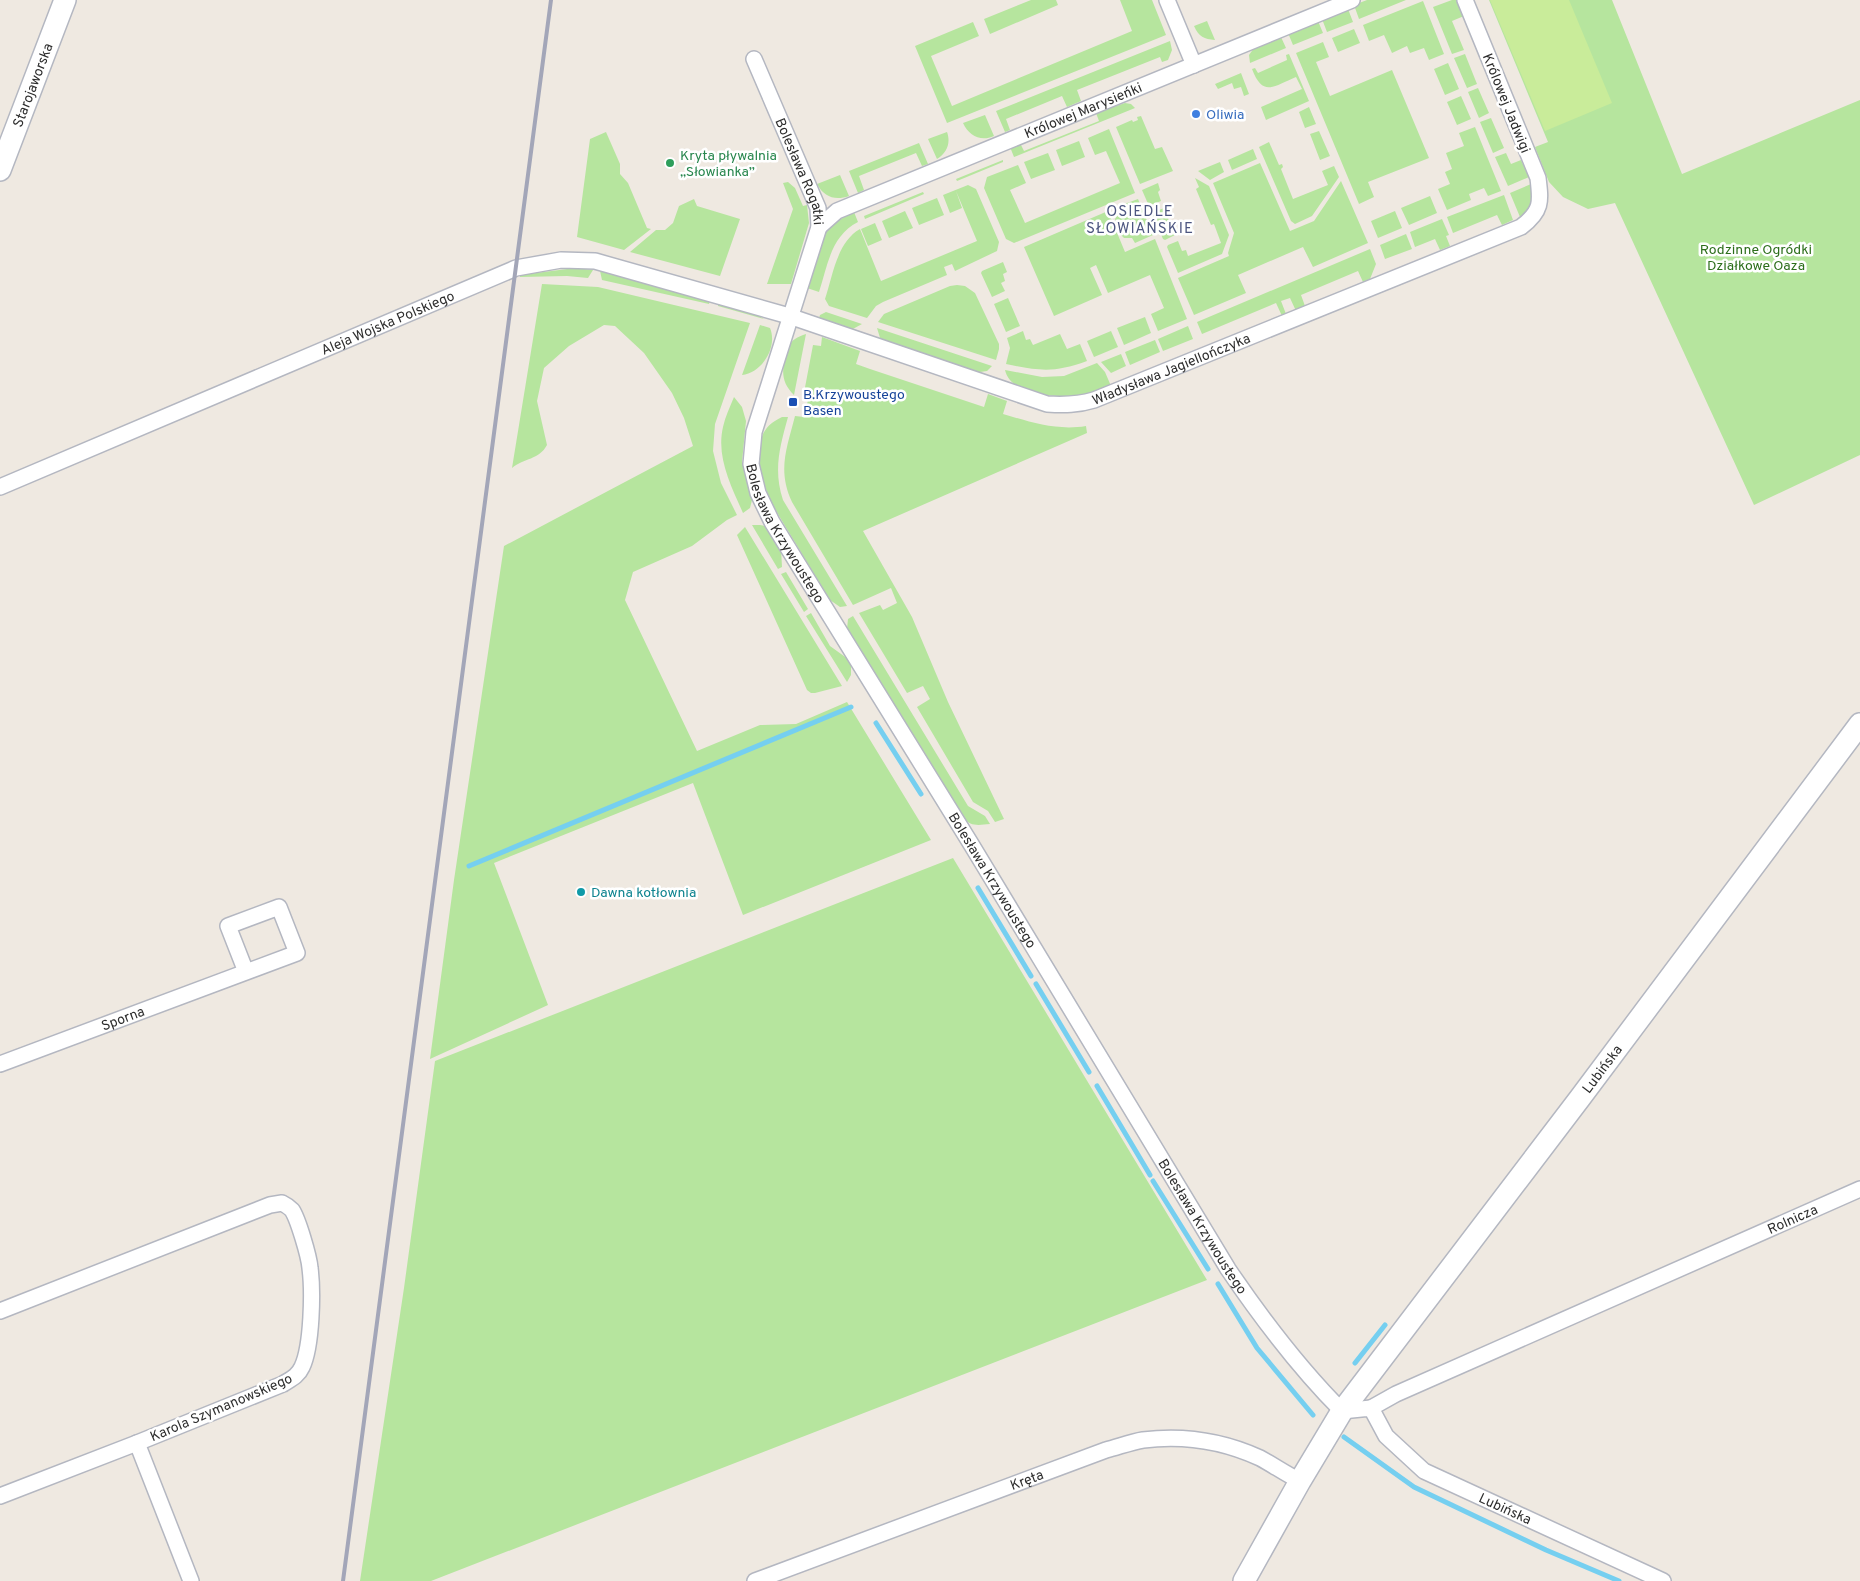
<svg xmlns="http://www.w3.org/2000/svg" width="1860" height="1581" font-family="Overpass,sans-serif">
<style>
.green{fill:#b6e59e}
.pitch{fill:#c9ec9a}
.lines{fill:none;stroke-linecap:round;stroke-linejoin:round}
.stream{stroke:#75cff0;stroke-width:5}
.street-casing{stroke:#b4b7c1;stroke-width:18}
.secondary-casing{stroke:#b4b7c1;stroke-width:24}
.street{stroke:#fff;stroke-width:15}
.secondary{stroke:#fff;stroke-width:21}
.rail{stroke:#a3a6b8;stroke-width:4}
.shop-dot{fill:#3f7fe0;stroke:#fff;stroke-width:2}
.leisure-dot{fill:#2e9e5b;stroke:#fff;stroke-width:2}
.transit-dot{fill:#1a4fb4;stroke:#fff;stroke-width:2}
.culture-dot{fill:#0f9aa8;stroke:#fff;stroke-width:2}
.labels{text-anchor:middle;stroke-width:5;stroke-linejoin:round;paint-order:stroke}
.street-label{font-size:14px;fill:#2e2e2e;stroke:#fff}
.shop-label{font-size:14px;fill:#366cbe;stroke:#fff;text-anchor:start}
.leisure-label{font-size:14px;fill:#27864d;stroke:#fff;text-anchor:start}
.park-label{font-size:14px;fill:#2c6e1b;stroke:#fff}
.transit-label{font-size:14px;fill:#164399;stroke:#fff;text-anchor:start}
.culture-label{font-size:14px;fill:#0d838f;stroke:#fff;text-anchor:start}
.neighbourhood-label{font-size:15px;letter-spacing:1px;fill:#4d5680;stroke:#fff}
</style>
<rect width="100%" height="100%" fill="#efe9e1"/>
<!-- green -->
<path class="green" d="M1031 0H1056L1058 5 990 34 984 19Z
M1120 0H1152L1166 35 947 123 915 46 973 22 979 36 931 56 952 106 1132 31Z
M1367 0H1406L1359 19 1354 5Z
M1452 0H1458L1464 16 1452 21 1464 50 1452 54 1433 7Z
M1489 0H1612L1682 174 1860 100V455L1754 505 1615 203 1588 209 1563 197 1549 182 1535 147 1548 142Z
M1423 1 1444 54 1429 60 1424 48 1410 53 1407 46 1392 53 1384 35 1369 41 1363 25Z
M1348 9 1353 22 1327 32 1322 19Z
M1207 21 1215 40C1204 39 1199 37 1194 26Z
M1318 21 1323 33 1293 45 1288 33Z
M1354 29 1360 43 1338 52 1332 38Z
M1281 37 1286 48 1250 63 1249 55 1254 48Z
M1170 41 1172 50 1168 60 1162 62 1160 57 1077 90 1081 101 1067 107 1062 96 1006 119 1010 130 1005 132 996 111Z
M1323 42 1329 57 1316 62 1330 96 1392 70 1429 158 1368 182 1374 197 1359 204 1296 53Z
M1289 54 1309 101 1266 120 1261 107 1302 89 1296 77C1274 86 1263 98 1252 69L1255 68 1258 73 1287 60 1286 55Z
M1465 54 1477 84 1467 88 1454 58Z
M1448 63 1459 89 1445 95 1434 69Z
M1241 73 1249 94 1244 96 1241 87 1234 89 1232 83 1218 89 1215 84Z
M1478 88 1489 113 1479 118 1468 92Z
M1461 96 1471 119 1457 125 1447 102Z
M1125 103 1131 104 1135 108 1014 157 1010 147 1020 143 1024 151 1099 121 1096 113Z
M1309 107 1316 124 1305 128 1299 112Z
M985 115 994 136C981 142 969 136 963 123Z
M1141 116 1155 149 1162 147 1173 171 1140 184 1116 127 1132 120 1133 122 1138 120 1137 117Z
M1491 118 1504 148 1493 153 1480 122Z
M1475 127 1501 191 1488 196 1484 188 1469 194 1471 200 1447 210 1438 189 1450 184 1445 172 1452 169 1446 153 1464 146 1459 133Z
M1109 129 1135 193 1014 243 1006 239 984 188 987 177 1018 165 1026 183 1010 190 1025 223 1120 183 1106 151 1095 155 1088 138Z
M1319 131 1330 156 1320 160 1310 134Z
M606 132 620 164V174L628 183 647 228 651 229 624 250 577 237 590 139Z
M947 132C951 143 947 153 937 159L928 139Z
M1079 141 1085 157 1062 166 1056 150Z
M1269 142 1279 165 1282 164 1283 167 1281 169 1293 199 1328 185 1322 171 1334 166 1339 177 1312 216 1295 224 1291 221 1259 147Z
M919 143 928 164 922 166 916 153 859 176 864 190 858 193 849 171Z
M1253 149 1257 159 1232 170 1228 160Z
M1048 153 1055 170 1031 179 1024 162Z
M1506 153 1511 164 1521 160 1529 177 1508 186 1495 157Z
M1003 160V162L957 181 956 179Z
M1220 162 1224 172 1210 180 1198 171Z
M1260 163 1290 231 1314 221 1341 181 1368 243 1313 267 1303 247 1238 275 1246 293 1194 315 1178 278 1229 256 1228 253 1234 233 1213 183Z
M840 175 849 196C835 201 824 197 817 184Z
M1195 178 1209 186 1229 235 1222 254 1178 273 1167 247 1168 245 1178 241 1182 251 1186 250 1188 256 1221 243 1214 224 1211 225 1196 189 1199 187Z
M788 182 795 188 803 206 807 205 809 223 791 284H767L793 209 783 183Z
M1158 183 1160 190 1158 192 1161 201 1149 206 1142 190Z
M1531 184C1535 195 1532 213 1520 217L1510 193Z
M968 185 976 189 999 242 997 251 955 271 952 264 944 267 947 275 883 302 876 306 867 318 829 306 825 299C833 275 837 242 860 229L881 281 977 241 956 191 962 208 950 213 943 195Z
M923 192 924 194 865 219 864 216Z
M1504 195 1513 220 1502 225 1497 215 1453 233 1447 217Z
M1430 196 1437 213 1409 225 1401 208Z
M937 198 944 215 919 225 912 208Z
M694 199 697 206 740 219 720 276 630 252 656 230H665L673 223 679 206Z
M1138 199 1153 235 1135 243 1132 238H1124L1120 234 1115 219 1120 211 1119 206Z
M1164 208 1175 235 1165 240 1163 239 1152 213Z
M905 211 913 228 889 238 882 221Z
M1108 211 1125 252 1155 239 1187 319 1158 331 1151 314 1164 308 1150 275 1108 293 1096 265 1090 268 1102 295 1054 316 1024 247Z
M1395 211 1402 228 1378 238 1371 221Z
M854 212 858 222C831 236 828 264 819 292L807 288 826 232 833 223Z
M1442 219 1449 235 1446 236 1450 246 1440 250 1435 239 1415 247 1410 232Z
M875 223 882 240 868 246 861 229Z
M1406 234 1412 249 1385 259 1380 245Z
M1370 249 1376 264 1370 279 1363 282 1358 271 1301 295 1305 306 1296 311 1290 298 1281 301 1286 314 1282 316 1276 303 1202 334 1197 322Z
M1003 262 1007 272 1003 274 1005 281 1001 283 1005 291 992 297 981 273 982 271Z
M575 268 593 270 588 278 567 276 520 277V275Z
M600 271 710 300 709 304 602 280Z
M542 284 598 287 750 323 715 424 713 451 721 483 737 515 727 520 692 546 633 572 625 600 697 751 760 725 796 724 847 702 931 840 743 915 693 783 494 863 548 1005 430 1059 454 880 504 546 693 446 684 418 672 393 644 353 615 326 604 325 569 346 544 368 537 401 547 445C539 460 524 458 512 468Z
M957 285 965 286 975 293 999 344V349L996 360 878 322 884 314 950 286Z
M1008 298 1020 326 1006 332 994 304Z
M718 303 754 313 764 319 718 306Z
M826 312 862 324 851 330 819 318 820 315Z
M1145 317 1151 333 1124 345 1117 328Z
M760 325 770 328C778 347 762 373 742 375Z
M1188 326 1193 339 1163 351 1158 339Z
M877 328 992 366 987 371 973 373 881 341Z
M1023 331 1026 340 1030 339 1033 345 1060 334 1067 349 1080 344 1087 361C1054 373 1040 371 1006 364L1010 348 1007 338Z
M1111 331 1118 347 1094 357 1087 341Z
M806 334 794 395C782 383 781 372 786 356 788 349 789 343 795 339 798 337 802 335 806 334Z
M822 337 860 351 856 364 870 369 984 407 988 394 1007 401 1003 414C1030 422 1057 431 1086 426L1087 433 863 531 912 617 948 702 1004 819 995 822 988 811 973 802 917 707 930 699 923 686 907 693 859 613 880 605 883 610 897 603 891 588 853 605 792 502C777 470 787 448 795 416L804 417 808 400 803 398 813 345 821 346Z
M1155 340 1160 352 1130 365 1125 352Z
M1121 354 1126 366 1111 373 1101 362Z
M1097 363 1105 372 1111 386C1104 389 1097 393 1089 395 1067 398 1011 398 1005 370L1042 377 1064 376Z
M734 397 742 407 746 421 742 462 752 500 750 508 743 513C731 486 716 457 723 427 725 417 730 407 734 397Z
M782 417H788C780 446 773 470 783 500L847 606 840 607 830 600C819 581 807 563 796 544 778 514 757 485 759 449 761 433 767 424 782 417Z
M752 525H760L765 526 769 531 781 549 782 567 778 569Z
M745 527 842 686 815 693H811L807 690 737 535Z
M786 572 808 609 804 612 781 574Z
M811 613 830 646 848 659 851 666V675L847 682 806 616Z
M853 616 968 806 985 816 990 824C979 825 971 827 963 818L847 629 848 619Z
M953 858 1207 1280 431 1581H360L404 1288 435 1061Z"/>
<!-- pitch -->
<path class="pitch" d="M1490 0H1569L1612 103 1545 131Z"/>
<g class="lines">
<!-- stream -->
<path class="stream" d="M876 723 921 794
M469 866 851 707
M978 888 1031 976
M1036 984 1089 1072
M1097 1086 1150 1175
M1153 1181 1208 1269
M1218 1284 1257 1348 1313 1415
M1355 1363 1385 1325
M1344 1437 1414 1487 1546 1550 1619 1581"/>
<defs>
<g id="street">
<path d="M1167 0 1194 65"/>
<path id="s1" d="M754 59 818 208 819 227 754 432 751 464 758 493 772 522 971 844 1228 1269C1262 1319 1299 1368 1342 1411L1371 1408 1386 1436 1424 1471 1663 1581"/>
<path id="s2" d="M819 227 837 211 1352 0"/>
<path id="s3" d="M0 487 516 268 561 260 595 261 789 316 1047 404C1064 405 1078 405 1094 400L1521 227C1542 211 1541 202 1538 178L1465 0"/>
<path id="s4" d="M0 1064 297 953 279 907 228 926 246 972"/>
<path d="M0 1311 270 1205 282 1203C286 1205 289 1207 292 1210 298 1219 309 1256 310 1268 313 1291 312 1346 302 1367 298 1376 291 1379 283 1384L137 1443 0 1496"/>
<path id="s5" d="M1371 1408 1396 1394 1860 1189"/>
<path d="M137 1443 191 1581"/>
<path id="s6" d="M755 1581 1106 1450C1118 1447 1131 1442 1143 1440 1183 1435 1223 1441 1260 1458 1273 1465 1286 1474 1300 1481"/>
</g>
<g id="secondary">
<path id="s7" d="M0 170 65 0"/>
<path id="s8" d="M1244 1581 1300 1481 1342 1411 1580 1098 1860 724"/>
</g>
</defs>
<!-- street casing -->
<use href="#street" class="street-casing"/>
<!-- secondary casing -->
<use href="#secondary" class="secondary-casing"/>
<!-- street -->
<use href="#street" class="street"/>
<!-- secondary -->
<use href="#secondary" class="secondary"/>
<!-- rail -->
<path class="rail" d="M343 1581 551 0"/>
</g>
<!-- markers -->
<circle class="shop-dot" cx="1196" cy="114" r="5"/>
<circle class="leisure-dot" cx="670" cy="163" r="5"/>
<rect class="transit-dot" x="788" y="397" width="10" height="10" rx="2.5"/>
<circle class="culture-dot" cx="581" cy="892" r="5"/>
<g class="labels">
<!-- street labels -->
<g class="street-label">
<text dy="5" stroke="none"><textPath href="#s7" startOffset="91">Starojaworska</textPath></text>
<text transform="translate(1507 103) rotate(68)" y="5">Królowej Jadwigi</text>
<text dy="5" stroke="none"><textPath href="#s2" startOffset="290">Królowej Marysieńki</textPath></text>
<text dy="5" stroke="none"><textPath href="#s1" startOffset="122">Bolesława Rogatki</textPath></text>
<text dy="5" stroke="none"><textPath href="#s3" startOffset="421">Aleja Wojska Polskiego</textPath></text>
<text dy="5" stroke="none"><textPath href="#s3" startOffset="1245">Władysława Jagiellończyka</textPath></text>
<text dy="5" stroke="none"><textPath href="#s1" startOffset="506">Bolesława Krzywoustego</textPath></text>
<text dy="5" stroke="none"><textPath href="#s1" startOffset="911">Bolesława Krzywoustego</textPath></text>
<text dy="5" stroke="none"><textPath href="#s4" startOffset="131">Sporna</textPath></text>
<text dy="5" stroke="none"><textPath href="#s8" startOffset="626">Lubińska</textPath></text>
<text dy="5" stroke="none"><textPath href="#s5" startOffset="462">Rolnicza</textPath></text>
<text dy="5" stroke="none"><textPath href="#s1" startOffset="1316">Bolesława Krzywoustego</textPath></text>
<text transform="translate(221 1407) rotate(-23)" y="5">Karola Szymanowskiego</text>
<text dy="5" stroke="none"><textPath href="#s6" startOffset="290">Kręta</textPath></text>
<text dy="5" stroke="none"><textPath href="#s1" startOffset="1750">Lubińska</textPath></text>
</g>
<!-- shop labels -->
<g class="shop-label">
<text x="1206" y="119">Oliwia</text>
</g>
<!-- leisure labels -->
<g class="leisure-label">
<text x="680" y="160">Kryta pływalnia<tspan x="680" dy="16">„Słowianka”</tspan></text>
</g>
<!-- park labels -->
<g class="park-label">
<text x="1756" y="254">Rodzinne Ogródki<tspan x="1756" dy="16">Działkowe Oaza</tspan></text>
</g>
<!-- transit labels -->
<g class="transit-label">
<text x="803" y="399">B.Krzywoustego<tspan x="803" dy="16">Basen</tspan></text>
</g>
<!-- culture labels -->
<g class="culture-label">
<text x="591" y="897">Dawna kotłownia</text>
</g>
<!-- neighbourhood labels -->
<g class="neighbourhood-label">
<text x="1140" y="216">OSIEDLE<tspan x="1140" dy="17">SŁOWIAŃSKIE</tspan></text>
</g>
</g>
</svg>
